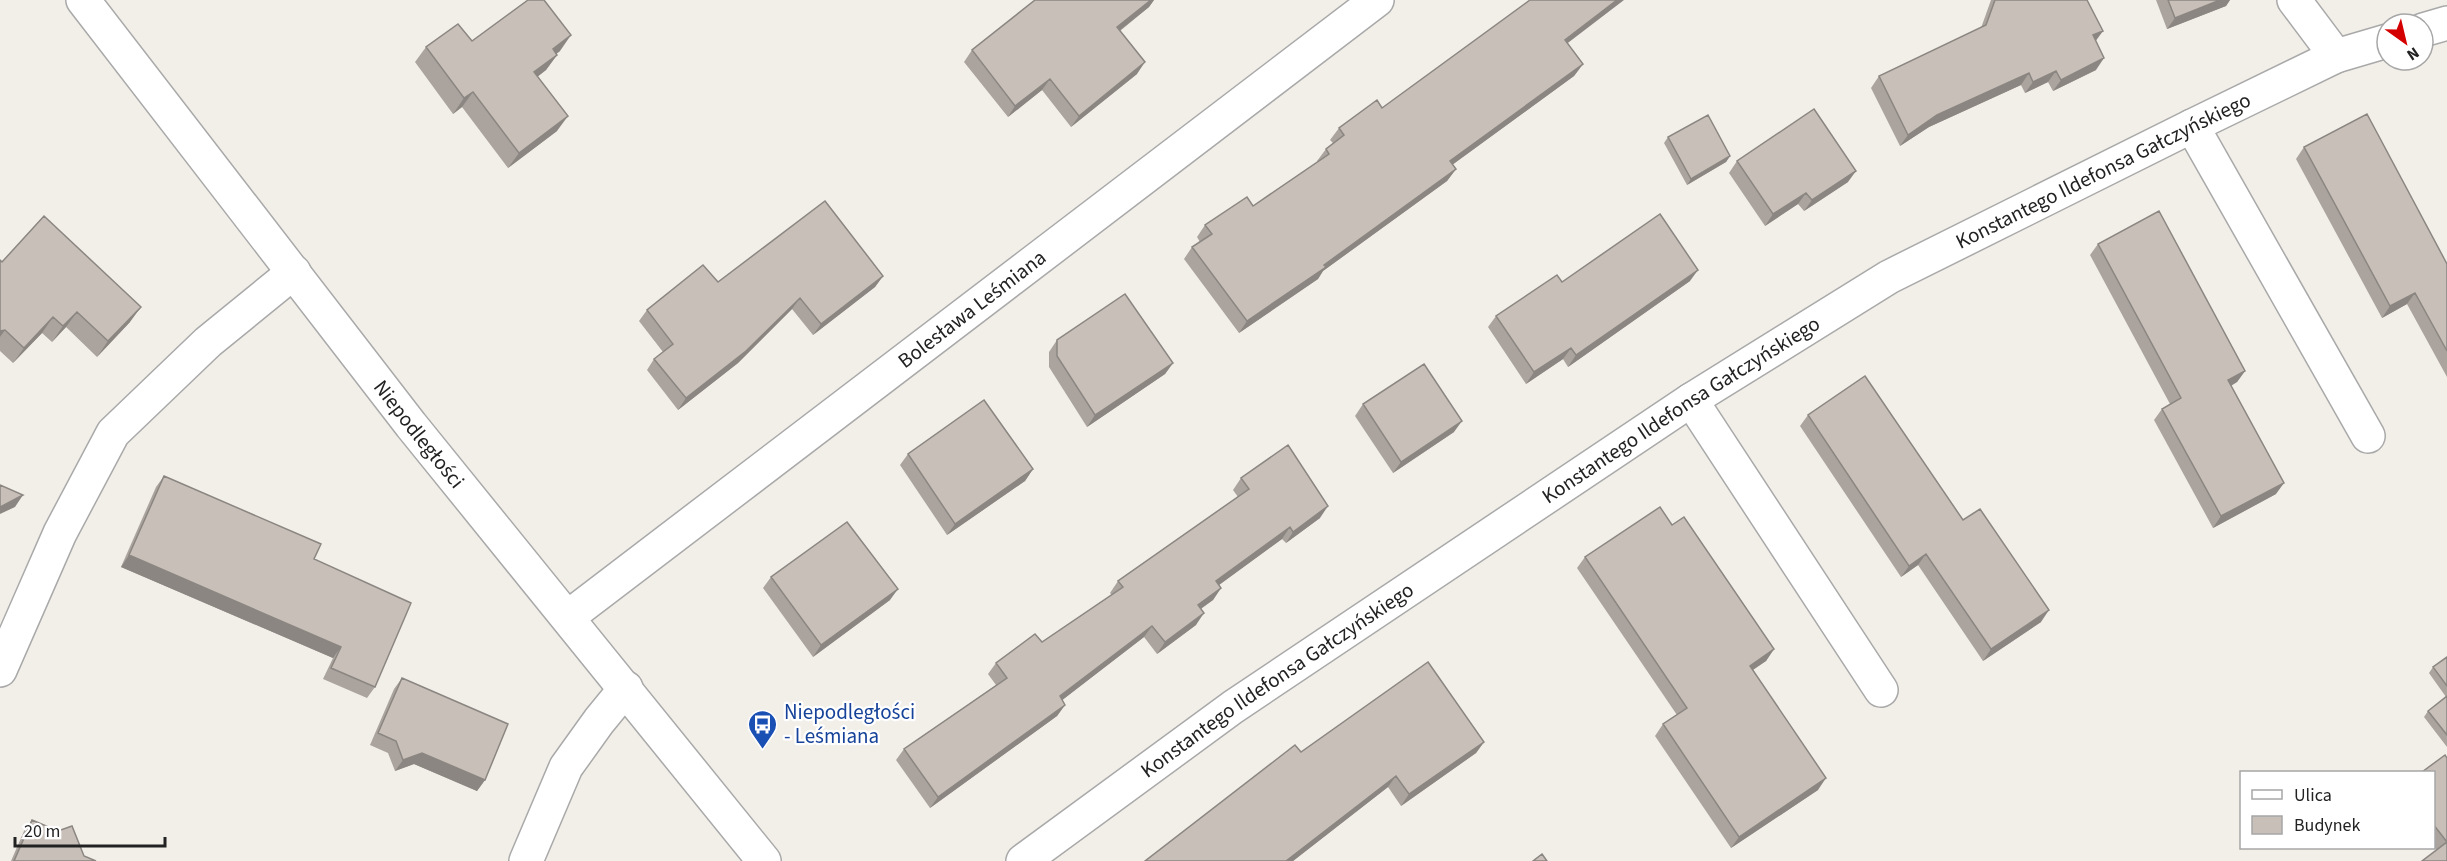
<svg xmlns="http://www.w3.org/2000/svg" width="2447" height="861" font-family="'Source Sans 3',sans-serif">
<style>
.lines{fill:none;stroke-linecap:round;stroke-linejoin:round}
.minor-casing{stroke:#a9a9a9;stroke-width:36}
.minor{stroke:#fff;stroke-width:33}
.wall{fill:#aba49e}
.shaded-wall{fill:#8b8681}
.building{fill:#c7bfb8;stroke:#8b8681;stroke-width:1.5}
.labels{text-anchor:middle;stroke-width:4.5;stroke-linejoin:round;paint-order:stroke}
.street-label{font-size:21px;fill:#222;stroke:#fff}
.transit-label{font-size:21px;fill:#164399;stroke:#fff;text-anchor:start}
</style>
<rect width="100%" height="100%" fill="#f2efe9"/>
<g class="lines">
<defs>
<g id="minor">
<path id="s1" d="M83 0 411 425 764 861"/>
<path d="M2294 0 2336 56"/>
<path d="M2423 30 2447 23"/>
<path d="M2192 126 2368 436"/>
<path d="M1691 400 1881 690"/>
<path id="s2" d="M568 617 1377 0"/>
<path d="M0 670 60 533 113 433 208 342 294 272"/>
<path d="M526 861 566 767 599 721 626 688"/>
<path id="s3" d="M1023 861 1233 707 1691 400 1889 277 2192 126 2336 56 2387 41"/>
</g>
</defs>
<!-- minor casing -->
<use href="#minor" class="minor-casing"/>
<!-- minor -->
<use href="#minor" class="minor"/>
</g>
<!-- wall -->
<path class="wall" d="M1035 0H1154L1149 7 1120 31 1137 74 1071 127 1042 90 1008 117 964 62 972 50Z
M1991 0H2087L2096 41V70L2053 91 2048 82 2025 93 2021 85 1929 127 1900 146 1871 88 1879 76 1981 28Z
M2156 0H2230L2226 6 2167 29Z
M472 41 560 51 556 54 557 55 546 70 537 77 557 131 508 168 462 107 453 114 415 62 426 47Z
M1567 44 1583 64 1574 76 1452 165 1456 169 1447 181 1323 271 1318 279 1239 333 1184 259 1192 247 1200 242 1197 237 1205 225 1253 206 1318 162 1317 161 1326 149 1333 143 1330 140 1339 128 1382 108Z
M1668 137 1730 156 1726 162 1687 185 1664 143Z
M2304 147 2447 264V377L2407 304 2382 318 2296 159Z
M1737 161 1848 182 1804 211 1798 204 1765 226 1729 173Z
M2098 244 2245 371 2237 382 2231 386 2276 494 2213 528 2154 420 2162 409 2170 404 2090 255Z
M0 260 2 262 130 322 97 357 66 327 52 342 42 333 13 363 0 351Z
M883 276 875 287 813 335 792 309 738 363 678 410 647 370 654 359 663 352 639 321 647 310 718 282Z
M1690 281 1568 367 1563 359 1526 384 1488 327 1496 316 1562 282Z
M1057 340 1173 363 1165 374 1087 427 1049 367V352Z
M1363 404 1454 432 1393 473 1355 416Z
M1808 415 1963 520 2041 622 1983 661 1918 565 1901 577 1800 426Z
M908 454 1033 469 1025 481 947 535 900 465Z
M164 476 314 559 375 687 367 698 323 679 333 658 121 567 156 487Z
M1241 478 1320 518 1286 543 1282 539 1219 585 1221 588 1213 600 1201 609 1196 625 1157 654 1144 637 1062 700 1065 705 1057 716 930 808 896 760 904 749 996 685 988 674 996 663 1042 642 1112 595 1110 593 1118 581 1238 497 1233 490Z
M1672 525 1774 649 1766 661 1753 670 1818 790 1731 848 1655 736 1663 724 1677 715 1577 568 1585 557Z
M771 577 890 600 813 657 763 588Z
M2447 657V747L2424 717 2428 711 2446 697 2429 673 2433 667Z
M402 678 485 780 477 791 414 764 395 771 388 753 370 745 394 689Z
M1484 742 1476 753 1401 806 1388 787 1293 861H1145L1301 752Z
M2447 758V861L2433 846V772Z
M32 820 84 856 96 861H11L24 831Z"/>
<!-- shaded-wall -->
<path class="shaded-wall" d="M1151 0H1154L1149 7 1109 39 1117 27Z
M1617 0H1624L1556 52 1565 40Z
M2220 0H2230L2226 6 2167 29 2175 18Z
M2103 31 2095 42 2093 35Z
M571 35 560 51 542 65 553 49Z
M557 55 546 70 523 88 534 72Z
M2104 58 2096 70 2053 91 2061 80Z
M1145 62 1137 74 1071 127 1079 116Z
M1583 64 1574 76 1441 173 1450 161Z
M2056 71 2048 82 2025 93 2033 82Z
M2029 73 2021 85 1929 127 1900 146 1908 135 1937 115Z
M1050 79 1042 90 1008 117 1015 106Z
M473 92 462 107 453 114 464 98Z
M568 116 557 131 508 168 519 153Z
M1730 156 1726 162 1687 185 1691 179Z
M1456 169 1447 181 1323 271 1318 279 1239 333 1247 321Z
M1856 171 1848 182 1804 211 1812 200Z
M1806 193 1798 204 1765 226 1773 214Z
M1698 270 1690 281 1568 367 1576 355Z
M883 276 875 287 813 335 821 324Z
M2415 293 2407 304 2382 318 2390 306Z
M800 298 792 309 738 363 678 410 686 398Z
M141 307 130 322 97 357 108 341Z
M77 312 66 327 52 342 63 326Z
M53 317 42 333 13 363 24 348Z
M5 330 0 337V331Z
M1571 348 1563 359 1526 384 1534 372Z
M1173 363 1165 374 1087 427 1095 415Z
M2245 371 2237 382 2220 392 2228 380Z
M1462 421 1454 432 1393 473 1401 462Z
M1033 469 1025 481 947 535 955 524Z
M2284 483 2276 494 2213 528 2221 516Z
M23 495 15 507 0 514V507Z
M1328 506 1320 518 1286 543 1293 532Z
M1290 527 1282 539 1208 593 1216 581Z
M1926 554 1918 565 1901 577 1909 566Z
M129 555 341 647 333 658 121 567Z
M1221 588 1213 600 1190 616 1198 605Z
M898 589 890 600 813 657 821 645Z
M2049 610 2041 622 1983 661 1991 649Z
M1204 613 1196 625 1157 654 1165 642Z
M1152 626 1144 637 1052 708 1060 696Z
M1774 649 1766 661 1742 677 1750 666Z
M1065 705 1057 716 930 808 938 797Z
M1484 742 1476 753 1401 806 1409 794Z
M422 753 485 780 477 791 414 764 395 771 403 760Z
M1396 776 1388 787 1293 861H1286Z
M1826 778 1818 790 1731 848 1739 837Z"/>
<!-- building -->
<path class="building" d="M528 0H544L571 35 553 49 557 55 534 72 568 116 519 153 473 92 464 98 426 47 458 24 472 41Z
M1035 0H1151L1117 27 1145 62 1079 116 1050 79 1015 106 972 50Z
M1530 0H1617L1565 40 1583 64 1450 161 1456 169 1324 265 1326 267 1247 321 1192 247 1212 234 1205 225 1247 197 1253 206 1329 154 1326 149 1344 135 1339 128 1377 100 1382 108Z
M1995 0H2087L2103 31 2093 35 2104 58 2061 80 2056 71 2033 82 2029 73 1937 115 1908 135 1879 76 1986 25Z
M2168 0H2220L2175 18Z
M1814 109 1856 171 1812 200 1806 193 1773 214 1737 161Z
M2367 114 2447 264V351L2415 293 2390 306 2304 147Z
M1708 115 1730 156 1691 179 1668 137Z
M825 201 883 276 821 324 800 298 746 351 686 398 654 359 673 344 647 310 703 265 718 282Z
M2159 211 2245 371 2228 380 2284 483 2221 516 2162 409 2181 398 2098 244Z
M1660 214 1698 270 1576 355 1571 348 1534 372 1496 316 1557 275 1562 282Z
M44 216 141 307 108 341 77 312 63 326 53 317 24 348 5 330 0 331V260L2 262Z
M1125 294 1173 363 1095 415 1057 356V340Z
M1424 364 1462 421 1401 462 1363 404Z
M1865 376 1963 520 1980 509 2049 610 1991 649 1926 554 1909 566 1808 415Z
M984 400 1033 469 955 524 908 454Z
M1288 445 1328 506 1293 532 1290 527 1216 581 1221 588 1198 605 1204 613 1165 642 1152 626 1060 696 1065 705 938 797 904 749 1007 678 996 663 1035 634 1042 642 1123 587 1118 581 1249 489 1241 478Z
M164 476 321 544 314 559 411 603 375 687 331 668 341 647 129 555Z
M0 485 23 495 0 507Z
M1660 507 1672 525 1684 517 1774 649 1750 666 1826 778 1739 837 1663 724 1687 708 1585 557Z
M847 522 898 589 821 645 771 577Z
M2447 657V686L2433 667Z
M1428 662 1484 742 1409 794 1396 776 1286 861H1145L1295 745 1301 752Z
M402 678 508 724 485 780 422 753 403 760 396 741 378 733Z
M2447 696V735L2428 711Z
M2445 755 2447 758V842L2433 824V772H2422Z
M32 820 58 831 72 826 84 856 96 861H14Z
M2447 842V861H2422Z
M1542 854 1547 861H1533Z"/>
<!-- icons -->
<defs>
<symbol id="bus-pin" viewBox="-11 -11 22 30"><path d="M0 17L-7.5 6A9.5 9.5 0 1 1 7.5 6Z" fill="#1a4fb4" stroke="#fff"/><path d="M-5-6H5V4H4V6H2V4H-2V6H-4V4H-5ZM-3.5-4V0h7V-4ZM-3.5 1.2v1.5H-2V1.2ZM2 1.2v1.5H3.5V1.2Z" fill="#fff"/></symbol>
</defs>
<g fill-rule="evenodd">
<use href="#bus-pin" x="746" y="708" width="33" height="45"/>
</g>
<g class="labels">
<!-- street labels -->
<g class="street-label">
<text dy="7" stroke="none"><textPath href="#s3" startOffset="1284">Konstantego Ildefonsa Gałczyńskiego</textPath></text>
<text dy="7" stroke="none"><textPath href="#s2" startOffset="508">Bolesława Leśmiana</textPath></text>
<text dy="7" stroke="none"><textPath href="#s3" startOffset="798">Konstantego Ildefonsa Gałczyńskiego</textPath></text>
<text dy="7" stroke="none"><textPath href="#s1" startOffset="549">Niepodległości</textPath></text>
<text dy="7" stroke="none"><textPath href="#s3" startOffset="312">Konstantego Ildefonsa Gałczyńskiego</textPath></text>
</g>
<!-- transit labels -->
<g class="transit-label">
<text x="784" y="719">Niepodległości<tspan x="784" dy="24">- Leśmiana</tspan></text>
</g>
</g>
<!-- legend -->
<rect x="2240" y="771" width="195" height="78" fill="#ffffff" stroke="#a7a7a7" stroke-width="1.5"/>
<rect x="2252" y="790" width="30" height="9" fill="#ffffff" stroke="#a7a7a7" stroke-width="1.5"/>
<text x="2294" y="801" font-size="18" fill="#222222">Ulica</text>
<rect x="2252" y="816" width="30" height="18" fill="#c7bfb8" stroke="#a7a7a7" stroke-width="1.5"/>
<text x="2294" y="831" font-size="18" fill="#222222">Budynek</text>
<!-- north arrow -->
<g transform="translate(2405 42) rotate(146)"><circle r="28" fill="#ffffff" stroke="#a7a7a7" stroke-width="1.5"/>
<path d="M0-4.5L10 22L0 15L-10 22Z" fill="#d40000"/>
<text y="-9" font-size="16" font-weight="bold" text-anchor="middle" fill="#222222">N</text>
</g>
<!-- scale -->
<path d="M15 837v9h150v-9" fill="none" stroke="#222222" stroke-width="3"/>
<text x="24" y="837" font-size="18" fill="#222222" stroke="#ffffff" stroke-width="4.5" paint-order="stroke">20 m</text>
</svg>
